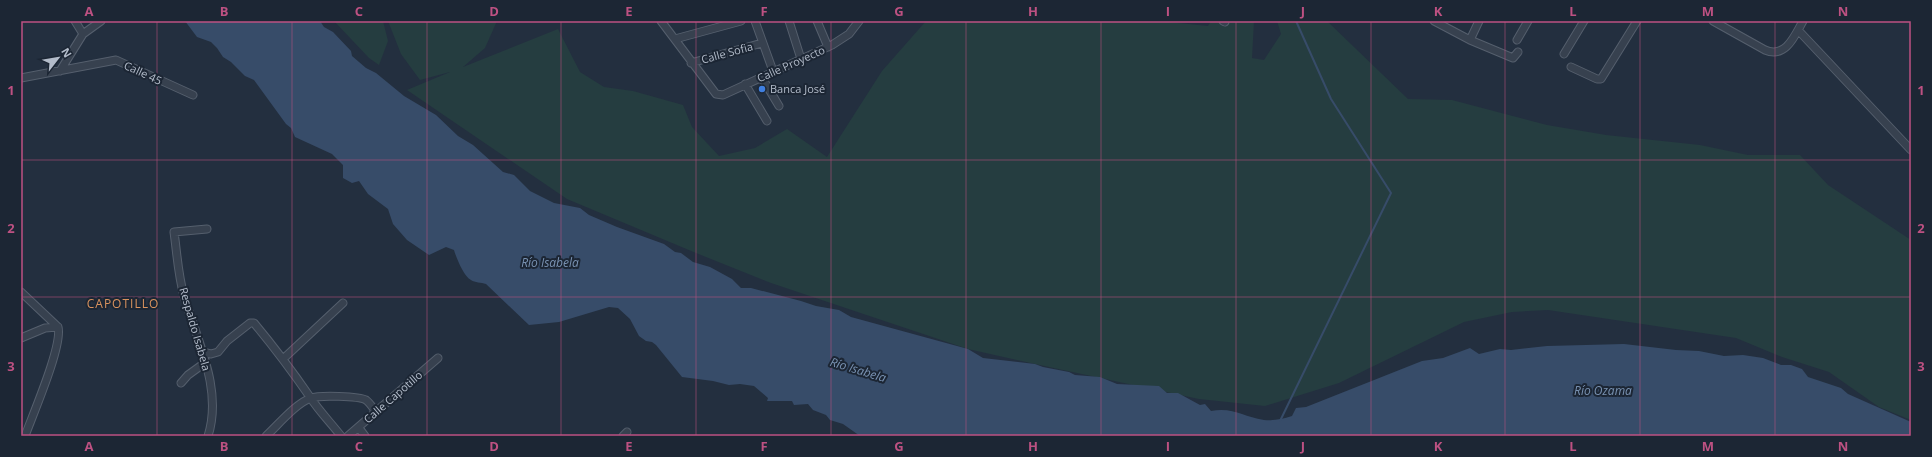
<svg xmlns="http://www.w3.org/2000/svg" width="1932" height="457" font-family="'Open Sans',sans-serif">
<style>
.green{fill:#253d40}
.water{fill:#374c69}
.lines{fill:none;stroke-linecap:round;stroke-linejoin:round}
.stream{stroke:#374c69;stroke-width:2}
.street-casing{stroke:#555f6d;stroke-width:9}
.street{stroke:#37414f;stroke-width:7}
.grid{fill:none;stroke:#bd5182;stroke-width:1;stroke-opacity:0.55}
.shop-dot{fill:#3f7fe0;stroke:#1c2634;stroke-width:1.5}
.labels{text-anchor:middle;stroke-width:4;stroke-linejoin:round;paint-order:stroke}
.street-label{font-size:11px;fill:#b3bcca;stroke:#1c2634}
.poi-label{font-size:11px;fill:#b3bcca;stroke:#1c2634;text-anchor:start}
.water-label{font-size:12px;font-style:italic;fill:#7992b2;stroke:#1c2634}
.neighbourhood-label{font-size:12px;letter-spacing:1px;fill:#da935e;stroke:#1c2634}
.neatline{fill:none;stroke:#bd5182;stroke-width:1.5}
.grid-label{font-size:13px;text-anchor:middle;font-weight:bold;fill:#bd5182}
</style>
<rect width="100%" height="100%" fill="#232f3f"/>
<!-- green -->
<path class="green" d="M334 21H383L388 41 379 65 369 58Z
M388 21H497L485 48 463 67 558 29 580 72 604 87 633 91 683 105 692 127 719 156 755 148 787 129 827 157 882 71 926 21H1159L1208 26 1211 21H1254L1252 58 1264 60 1281 34 1277 21H1327L1408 99 1452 100 1547 125 1606 135 1700 145 1748 155H1800L1828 185 1911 240V420L1879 407 1829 372 1782 357 1736 338 1548 310 1512 312 1464 322 1339 383 1265 406 1199 399 1035 364 968 349 771 283 696 253 567 199 407 90 450 72 420 80 401 54Z"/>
<!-- water -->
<path class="water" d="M185 21H320L324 27 333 32 351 51 352 56 366 68 376 73 404 96 436 115 458 136 473 145 503 172 514 175 530 191 554 203 580 208 589 215 617 227 664 244 675 252 681 253 693 262 710 267 732 279 741 288H751L801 301 816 306 839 310 851 317 968 349 983 358 1035 364 1043 367 1069 372 1075 375 1100 377 1117 384 1159 386 1167 393H1178L1200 405 1205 404 1211 411C1234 407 1243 417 1264 420 1274 421 1282 419 1292 416L1296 408 1306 407 1422 361 1443 358 1470 348 1479 354 1500 349 1511 350 1547 346 1624 344 1676 350 1699 351 1724 356 1743 355 1763 358 1781 365H1791L1802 369 1808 377 1841 388 1848 394 1911 422V436H860L843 424 830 420 826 415 813 410 808 404 794 405 792 401H767L768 398 754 386 740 384 729 385 713 381 682 377 656 345 652 342 646 341 639 336 630 319 618 308 609 307 559 322 529 325 486 284C481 282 475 283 471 280 464 277 456 257 454 250L446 247 429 255 407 240 393 224 388 209 368 194 359 181 352 183 343 178V165L332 154 295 137 291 128 286 124 254 80 245 76 231 62 223 57 217 48 211 42 197 37Z"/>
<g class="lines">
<!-- stream -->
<path class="stream" d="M1280 421 1391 193 1331 99 1296 21"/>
<defs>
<path id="street" d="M661 21 716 94 723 95 832 45 849 34 859 21
M755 21 773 71
M789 21 801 59
M817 21 828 47
M1223 21 1225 22
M1434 21 1470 40 1479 21
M1713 21 1765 50C1786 59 1795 35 1803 21
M1798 30 1911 150
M83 34 101 21
M675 39 741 21
M1470 40 1513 58 1518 52
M1517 40 1528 21
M1564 54 1584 21
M691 63 762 43
M1571 67 1597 79H1601L1637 21
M60 71 83 34 75 21
M761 76 779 106
M21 78 116 60 193 95
M745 84 767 121
M207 229 174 232C177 253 178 275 184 296 197 341 223 389 208 436
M21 292 58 327C63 345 33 414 25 436
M21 338 45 328 58 327
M202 352 211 354 218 352 227 341 250 323H254C274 347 292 371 310 397 319 411 331 423 341 436
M283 359 343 303
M181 383 188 375 206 362
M359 428 365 436
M266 436C278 425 296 403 311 398 319 395 359 396 366 400 370 403 373 408 376 412
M348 436 438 358
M623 436 627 432"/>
</defs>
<!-- street casing -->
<use href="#street" class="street-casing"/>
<!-- street -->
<use href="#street" class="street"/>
</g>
<!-- grid -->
<path class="grid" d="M157 21V436M292 21V436M427 21V436M561 21V436M696 21V436M831 21V436M966 21V436M1101 21V436M1236 21V436M1371 21V436M1505 21V436M1640 21V436M1775 21V436M21 160H1911M21 297H1911"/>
<!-- markers -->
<circle class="shop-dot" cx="762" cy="89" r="4"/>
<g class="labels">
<!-- street labels -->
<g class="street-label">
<text transform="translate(727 53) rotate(-15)" y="4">Calle Sofia</text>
<text transform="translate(791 64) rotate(-24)" y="4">Calle Proyecto</text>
<text transform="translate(143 73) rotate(25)" y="4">Calle 45</text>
<text transform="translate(195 329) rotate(74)" y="4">Respaldo Isabela</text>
<text transform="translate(393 397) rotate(-41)" y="4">Calle Capotillo</text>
</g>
<!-- poi labels -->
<g class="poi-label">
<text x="770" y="93">Banca José</text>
</g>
<!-- water labels -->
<g class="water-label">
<text x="550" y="267">Río Isabela</text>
<text transform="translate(858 370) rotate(17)" y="4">Río Isabela</text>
<text x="1603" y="395">Río Ozama</text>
</g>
<!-- neighbourhood labels -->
<g class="neighbourhood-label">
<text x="123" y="308">CAPOTILLO</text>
</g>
</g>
<!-- border -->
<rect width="1932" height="457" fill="none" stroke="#1c2634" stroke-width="44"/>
<!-- north arrow -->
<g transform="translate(58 58) rotate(59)" stroke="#1c2634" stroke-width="3" paint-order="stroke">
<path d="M0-3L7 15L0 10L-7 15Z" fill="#b3bcca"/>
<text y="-6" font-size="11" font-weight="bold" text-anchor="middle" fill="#b3bcca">N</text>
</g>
<rect x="22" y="22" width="1888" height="413" class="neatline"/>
<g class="grid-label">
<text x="89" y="16">A</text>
<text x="224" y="16">B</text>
<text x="359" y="16">C</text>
<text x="494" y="16">D</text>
<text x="629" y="16">E</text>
<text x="764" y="16">F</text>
<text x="899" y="16">G</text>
<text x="1033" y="16">H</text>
<text x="1168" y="16">I</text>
<text x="1303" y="16">J</text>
<text x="1438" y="16">K</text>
<text x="1573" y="16">L</text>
<text x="1708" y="16">M</text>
<text x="1843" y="16">N</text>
<text x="11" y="95">1</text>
<text x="1921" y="95">1</text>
<text x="11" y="233">2</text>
<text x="1921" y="233">2</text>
<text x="11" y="371">3</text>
<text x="1921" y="371">3</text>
<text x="89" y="451">A</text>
<text x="224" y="451">B</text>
<text x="359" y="451">C</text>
<text x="494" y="451">D</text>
<text x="629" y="451">E</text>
<text x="764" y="451">F</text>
<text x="899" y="451">G</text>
<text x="1033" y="451">H</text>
<text x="1168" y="451">I</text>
<text x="1303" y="451">J</text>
<text x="1438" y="451">K</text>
<text x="1573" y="451">L</text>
<text x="1708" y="451">M</text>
<text x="1843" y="451">N</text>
</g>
</svg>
